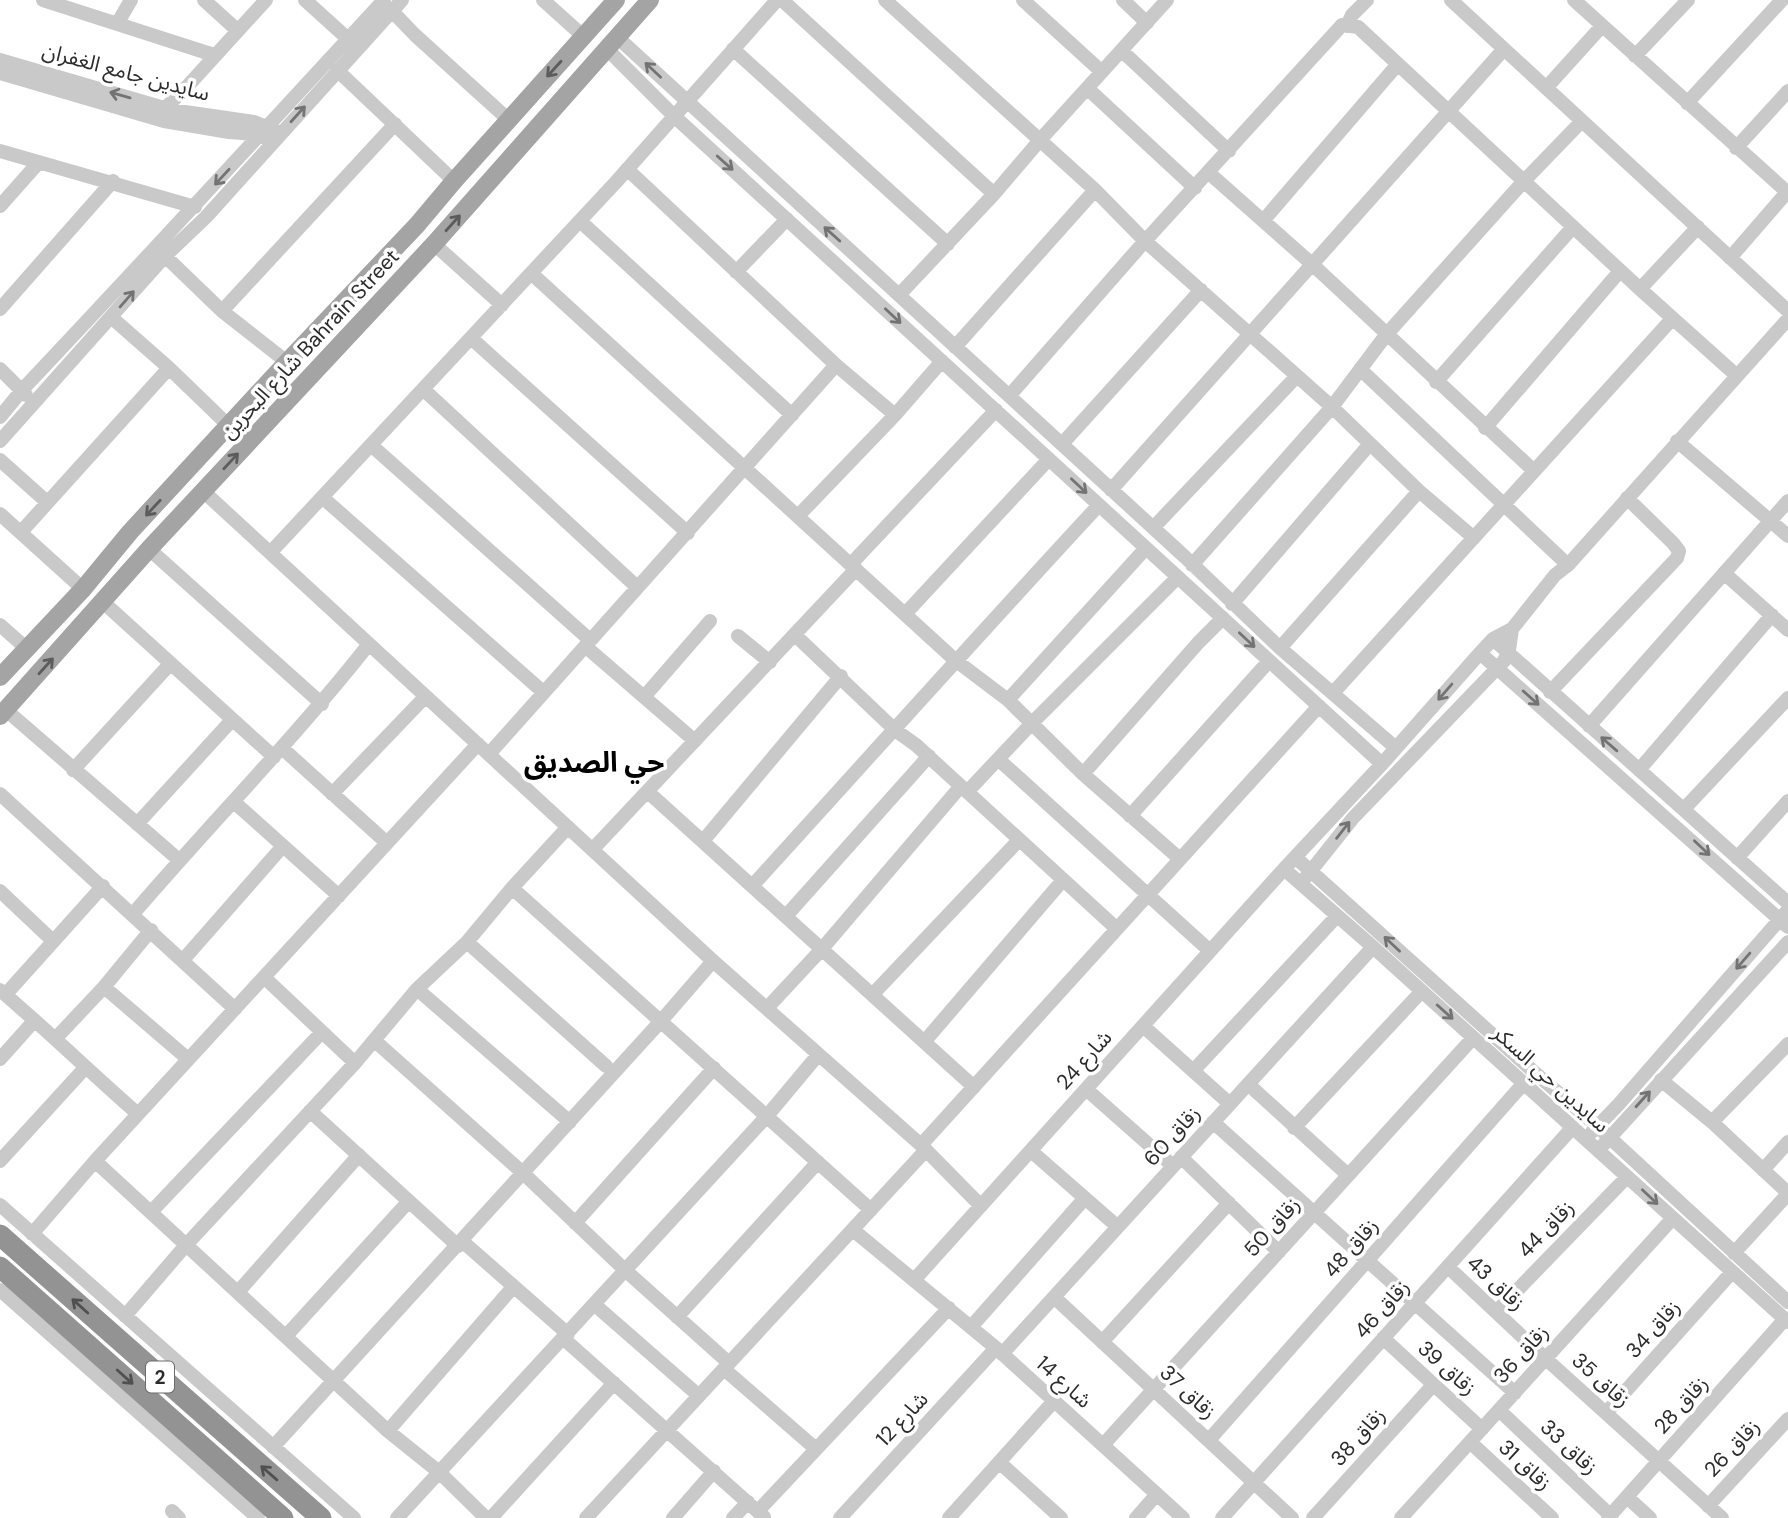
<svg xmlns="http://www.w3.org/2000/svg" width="1788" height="1518" font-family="'DM Sans','Noto Sans Arabic',sans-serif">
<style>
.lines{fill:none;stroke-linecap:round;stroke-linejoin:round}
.minor{stroke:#c9c9c9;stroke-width:14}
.major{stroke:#a4a4a4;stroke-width:18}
.highway{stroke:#939393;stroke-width:21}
.oneway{stroke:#5c5c5c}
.oneway2{stroke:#737373}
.oneway3{stroke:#505050}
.labels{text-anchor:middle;stroke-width:7;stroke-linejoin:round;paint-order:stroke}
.shield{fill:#fff;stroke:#6b6b6b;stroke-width:2}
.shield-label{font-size:19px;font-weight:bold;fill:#2c2c2c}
.street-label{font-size:21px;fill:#2c2c2c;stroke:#fff}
.district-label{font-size:28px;font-weight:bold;fill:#000;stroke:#fff}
</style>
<rect width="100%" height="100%" fill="#fff"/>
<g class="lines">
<!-- minor -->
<path class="minor" d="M43 0 214 55
M204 0 237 30
M305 0 347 38
M543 0 583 36
M782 0 994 194
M885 0 1095 190 1145 241 1332 407 1419 491 1474 538
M1023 0 1102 72
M1123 0 1147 23
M1451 0 1788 311
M1574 0 1787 192
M391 10 415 35 509 120
M117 24 131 0
M1347 26 1352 15 1367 0
M617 37 1185 557 1280 648 1396 748
M607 49 675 117 1382 764
M733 49 948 244
M1122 51 1229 151
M1635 56 1688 0
M0 60 171 110 254 122 276 131
M337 70 454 181
M0 73 164 121 229 132 255 134 266 138
M1087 88 1195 188
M1546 88 1602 26
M1687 103 1782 0
M165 108 184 90 266 0
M1736 148 1788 91
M0 151 195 207
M627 169 836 365 895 415
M1209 173 1313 265 1534 471
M0 206 39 162
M580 221 792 415
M1263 221 1398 64
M434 244 502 305
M165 256 222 311 287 362
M1730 258 1788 191
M736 272 787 219
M531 273 955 660 1008 700 1083 774 1180 859
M1640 289 1698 227
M899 295 994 194 1040 140 1167 0
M0 309 113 181
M222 311 395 124
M111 317 169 368 229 426
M471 338 688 533
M955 347 1095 190
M0 369 26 395
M1360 369 1568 565
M1436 382 1573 227
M423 389 637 587
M1009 396 1145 241 1342 25 1358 27 1640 289 1736 375
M0 417 22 390C144 261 264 130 384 0
M1485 428 1620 271
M0 441 165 256 206 217 402 0
M1677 441 1788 536
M1062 444 1201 290
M371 445 590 640
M0 460 47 502
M1111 490 1504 49
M203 491 713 961 921 1145 981 1206
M322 497 542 691
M0 514 83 589
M798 516 895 415 942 361
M1153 528 1297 376
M21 532 169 368
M149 549 322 704
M270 553 616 182 777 0
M851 564 996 410
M1192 565 1332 407 1386 335 1523 182 1582 121
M1724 573 1788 630
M103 602 274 757
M1232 604 1369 445
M905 614 1049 459
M0 625 26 648
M795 635 895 730 916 745 1117 929
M738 636 770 662
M1493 639 1788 903
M585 646 695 741
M1280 648 1419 491
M1480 653 1788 927
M1550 692 1677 558 1679 551 1673 543 1627 498
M1333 693 1672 319
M644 697 710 621
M1008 700 1146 548
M6 710 179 860
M1589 726 1788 501
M282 748 387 843
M489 754 836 365
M998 759 1210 951
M73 770 170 664
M1639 770 1772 615
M1083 774 1198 643 1223 618
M648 792 974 1087
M967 792 1032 723 1178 577
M0 794 235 1009
M332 794 425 697
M234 802 339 896
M1684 809 1788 698
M1130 816 1269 661
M137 824 232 720
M703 841 841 676
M593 849 856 569
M1295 857 1534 1072 1597 1126 1788 1302
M1737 858 1788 801
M1284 869 1373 947 1788 1322
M1306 877 1353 818 1504 661 1509 650 1512 629
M752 886C868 759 982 631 1099 505
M512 888 871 1210
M0 891 53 941
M133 914C211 823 295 738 369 644
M786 916 929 756
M467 942 606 1066
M183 960 283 846
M265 978 355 1063
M104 987 188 1059
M417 989 570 1122
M0 990C47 1030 91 1073 138 1114
M6 994 103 886
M873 994 1019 840
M768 1007 821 950 961 786
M1143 1026 1230 1104
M56 1038 104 987 151 930
M375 1041 523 1173 625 1270 729 1363
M925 1041 1063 880
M0 1059 34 1021
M1194 1070 1337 916
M1661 1080 1712 1122 1788 1193
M1248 1084 1348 1175
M1086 1089 1173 1166
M310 1111 458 1246
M1213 1122 1515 1393
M1712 1122 1788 1044
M1294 1128 1422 991
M1592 1132 1619 1104 1788 910
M1604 1144 1788 942
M921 1145 1319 706
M1031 1151 1118 1227
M1181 1157 1279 1252
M0 1161 85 1068
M95 1161 388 1431 439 1472 486 1518
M1763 1170 1788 1142
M0 1205 354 1518
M151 1212 322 1032
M575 1223 714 1068
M853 1230 996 1348 1183 1518
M32 1234 95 1161 478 744
M462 1241 568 1334
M1734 1253 1788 1194
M1448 1267 1546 1359 1722 1518
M915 1279 1284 869 1382 764 1480 653 1493 639 1512 629 1555 575 1568 565 1788 319
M0 1290 258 1518
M238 1292 359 1155
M1054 1297 1292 1518
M595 1305 698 1395
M1496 1312 1627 1177
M125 1316 186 1245 355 1063 417 989 467 942 512 888 568 827
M677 1317 818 1162
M971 1327 1085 1198
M286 1336 409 1201
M1383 1338 1482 1429
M564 1339 764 1517
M1102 1342 1229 1203
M1002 1354 1373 947
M724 1369 816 1449
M1499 1410 1610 1515
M1606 1413 1732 1272
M388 1431 513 1287
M1209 1440 1524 1083
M1470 1442 1552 1518
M1103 1445 1473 1038
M273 1447 661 1021 713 961
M999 1462 1061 1518
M1627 1497 1650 1518
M1708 1506 1788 1419
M172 1511 179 1518
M758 1511 949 1308
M397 1518 767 1116 818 1055
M491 1518 614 1383
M586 1518 926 1150
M673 1518 714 1471
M733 1518 748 1502
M840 1518 996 1348
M949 1518 1054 1401
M1136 1518 1157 1494
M1222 1518 1573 1127
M1313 1518 1434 1384
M1401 1518 1673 1218
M1608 1518 1785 1319"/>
<!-- major -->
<path class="major" d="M0 677 83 589 130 532 287 362 417 225 454 181 616 0
M0 716 149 549 434 244 650 0"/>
<!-- highway -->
<path class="highway" d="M0 1235 321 1518
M0 1267 283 1518"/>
</g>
<!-- one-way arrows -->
<defs><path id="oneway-shaft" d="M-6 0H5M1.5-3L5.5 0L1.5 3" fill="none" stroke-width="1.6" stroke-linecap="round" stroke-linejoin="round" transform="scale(1.75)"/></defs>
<g class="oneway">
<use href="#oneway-shaft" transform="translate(554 69) rotate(132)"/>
<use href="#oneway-shaft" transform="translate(453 223) rotate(-48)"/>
<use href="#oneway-shaft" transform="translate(231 461) rotate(-47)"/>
<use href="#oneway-shaft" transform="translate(153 508) rotate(133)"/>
<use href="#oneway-shaft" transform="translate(46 666) rotate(-48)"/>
</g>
<g class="oneway2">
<use href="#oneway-shaft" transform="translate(653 70) rotate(-137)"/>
<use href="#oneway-shaft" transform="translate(120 95) rotate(-164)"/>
<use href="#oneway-shaft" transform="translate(298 114) rotate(-48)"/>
<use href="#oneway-shaft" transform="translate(725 163) rotate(42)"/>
<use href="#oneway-shaft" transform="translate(222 177) rotate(133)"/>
<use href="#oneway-shaft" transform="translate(832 234) rotate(-138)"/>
<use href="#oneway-shaft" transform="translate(127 299) rotate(-49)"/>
<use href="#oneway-shaft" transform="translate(893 316) rotate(43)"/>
<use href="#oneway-shaft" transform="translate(1079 486) rotate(43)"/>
<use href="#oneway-shaft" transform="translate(1247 640) rotate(43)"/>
<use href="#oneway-shaft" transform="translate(1445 692) rotate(131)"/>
<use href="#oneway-shaft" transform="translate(1531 698) rotate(42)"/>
<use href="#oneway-shaft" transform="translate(1609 744) rotate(-139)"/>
<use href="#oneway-shaft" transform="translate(1343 830) rotate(-52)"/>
<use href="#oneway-shaft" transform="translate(1702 848) rotate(43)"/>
<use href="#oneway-shaft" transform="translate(1392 944) rotate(-137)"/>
<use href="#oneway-shaft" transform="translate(1743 961) rotate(131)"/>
<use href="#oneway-shaft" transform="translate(1445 1012) rotate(42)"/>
<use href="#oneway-shaft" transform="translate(1643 1099) rotate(-48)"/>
<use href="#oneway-shaft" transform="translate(1650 1197) rotate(43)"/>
</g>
<g class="oneway3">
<use href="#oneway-shaft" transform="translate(80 1306) rotate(-138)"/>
<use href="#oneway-shaft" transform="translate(125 1377) rotate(42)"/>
<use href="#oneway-shaft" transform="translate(269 1473) rotate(-139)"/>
</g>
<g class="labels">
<!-- shield labels -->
<rect class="shield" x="146" y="1361.5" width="28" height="31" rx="5"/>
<g class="shield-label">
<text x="160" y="1384">2</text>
</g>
<!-- street labels -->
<g class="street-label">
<text transform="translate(126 72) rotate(15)" y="7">سايدين جامع الغفران</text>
<text transform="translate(310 344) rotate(-47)" y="7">شارع البحرين Bahrain Street</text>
<text transform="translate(1084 1060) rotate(-48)" y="7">شارع 24</text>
<text transform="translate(1551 1079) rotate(42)" y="7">سايدين حي السكر</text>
<text transform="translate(1172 1136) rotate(-48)" y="7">زقاق 60</text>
<text transform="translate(1272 1227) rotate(-48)" y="7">زقاق 50</text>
<text transform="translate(1546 1229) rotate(-46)" y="7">زقاق 44</text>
<text transform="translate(1351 1248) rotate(-49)" y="7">زقاق 48</text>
<text transform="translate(1496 1283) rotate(43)" y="7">زقاق 43</text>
<text transform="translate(1382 1309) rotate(-48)" y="7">زقاق 46</text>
<text transform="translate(1653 1329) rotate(-48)" y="7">زقاق 34</text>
<text transform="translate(1521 1354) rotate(-48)" y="7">زقاق 36</text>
<text transform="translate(1447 1368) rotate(42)" y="7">زقاق 39</text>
<text transform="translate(1601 1380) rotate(42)" y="7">زقاق 35</text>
<text transform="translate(1064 1382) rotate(42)" y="7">شارع 14</text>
<text transform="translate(1188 1392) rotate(43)" y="7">زقاق 37</text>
<text transform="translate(1681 1405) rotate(-48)" y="7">زقاق 28</text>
<text transform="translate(902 1419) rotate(-47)" y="7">شارع 12</text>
<text transform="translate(1358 1437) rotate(-48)" y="7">زقاق 38</text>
<text transform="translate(1569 1447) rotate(43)" y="7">زقاق 33</text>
<text transform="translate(1732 1448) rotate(-47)" y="7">زقاق 26</text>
<text transform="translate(1525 1465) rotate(43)" y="7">زقاق 31</text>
</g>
<!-- district labels -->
<g class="district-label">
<text x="594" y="772">حي الصديق</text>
</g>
</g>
</svg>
